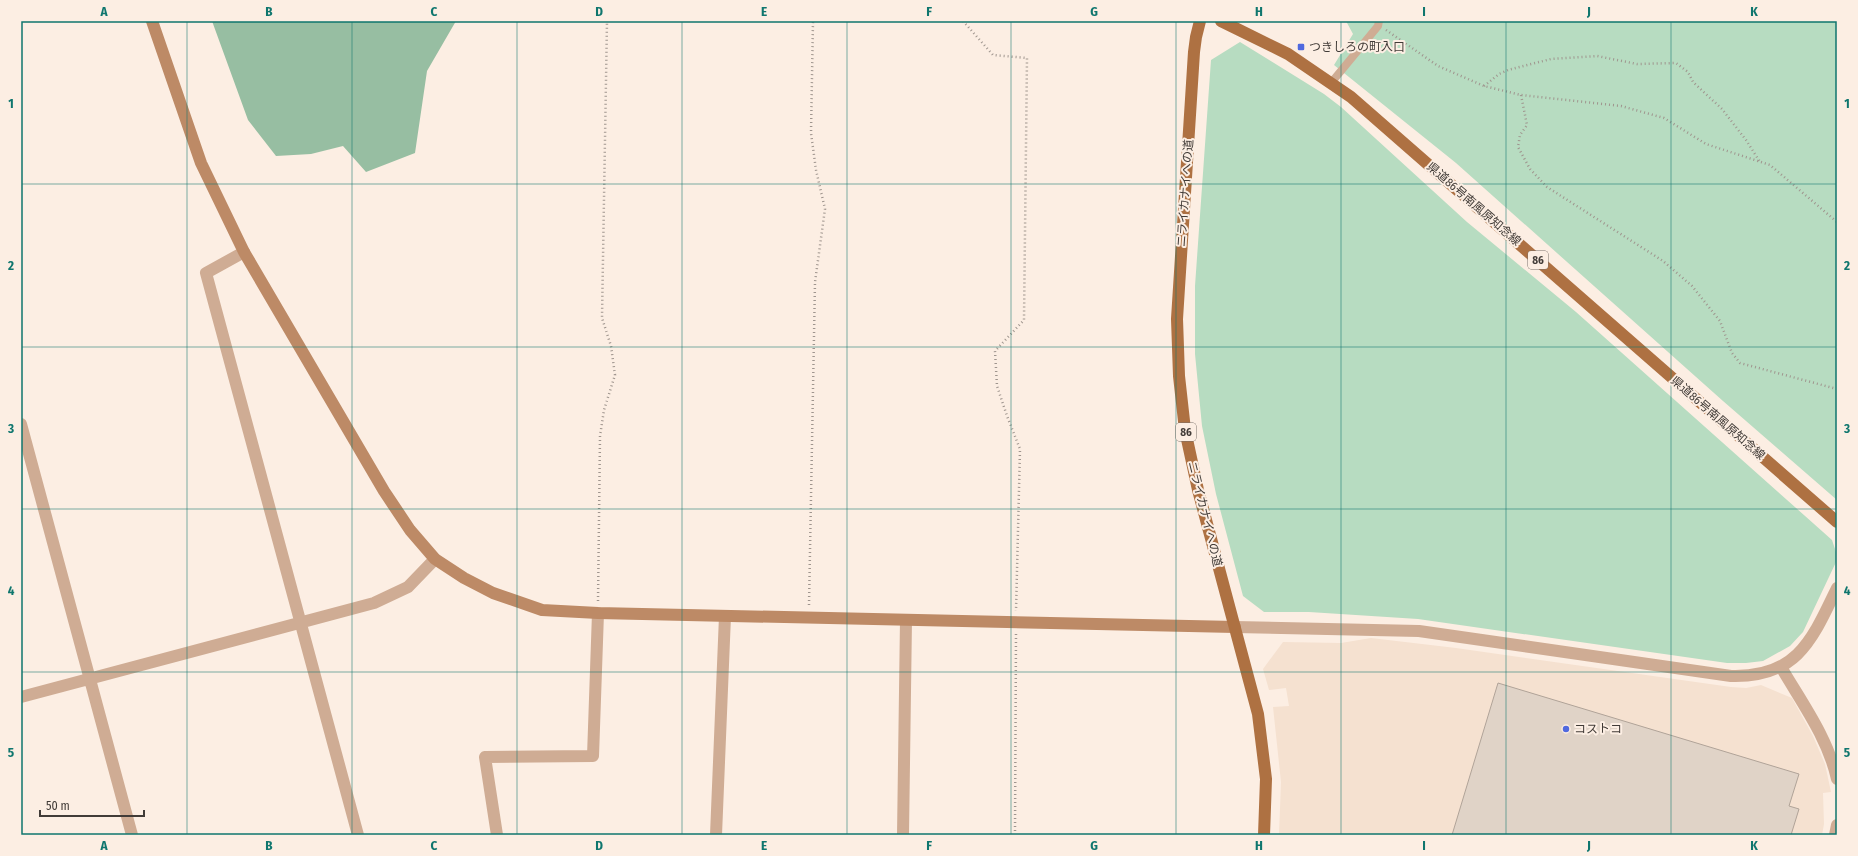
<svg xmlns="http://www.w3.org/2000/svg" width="1858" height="856" font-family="'Fira Sans Condensed','Noto Sans JP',sans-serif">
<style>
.built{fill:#f5e1d0}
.green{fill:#b7dcc1}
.forest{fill:#97bea2}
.building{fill:#e0d3c7;stroke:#b0a398}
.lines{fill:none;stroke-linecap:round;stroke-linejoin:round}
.path{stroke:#9f958e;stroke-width:2.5;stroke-dasharray:1 3;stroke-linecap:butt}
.lane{stroke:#cfac94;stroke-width:8}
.street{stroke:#cfac94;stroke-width:12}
.secondary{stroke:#bd8a66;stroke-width:12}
.primary{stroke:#ae7142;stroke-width:12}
.grid{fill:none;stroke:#0f766e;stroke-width:1;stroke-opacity:0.55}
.poi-dot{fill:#5069df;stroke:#fceee3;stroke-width:1.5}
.labels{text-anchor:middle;stroke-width:4;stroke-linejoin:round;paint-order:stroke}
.shield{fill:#fceee3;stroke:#79716b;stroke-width:1}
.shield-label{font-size:11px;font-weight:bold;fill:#413b37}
.poi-label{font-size:12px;fill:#413b37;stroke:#fceee3;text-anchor:start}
.street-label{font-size:12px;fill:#413b37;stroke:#fceee3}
.neatline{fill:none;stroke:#0f766e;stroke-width:1.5}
.grid-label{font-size:13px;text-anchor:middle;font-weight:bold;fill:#0f766e}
</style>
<rect width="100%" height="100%" fill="#fceee3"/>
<!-- built -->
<path class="built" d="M1371 638 1456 648 1731 687 1746 688 1761 685 1792 698 1813 736 1825 764 1831 792 1823 793 1824 824 1822 835H1279L1281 782 1273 707 1289 706 1286 688 1269 690 1263 669 1283 642 1341 643Z"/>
<!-- green -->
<path class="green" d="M1346 21H1837V500L1723 401 1456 163 1334 65 1353 34Z
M1240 42 1324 94 1341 107 1467 222 1576 312 1832 540 1837 555V560L1803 632 1790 646 1763 661 1746 663H1727L1418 619 1309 612H1264L1243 596 1216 494 1202 426 1195 354V286L1211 60Z"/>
<!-- forest -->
<path class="forest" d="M212 21H456L427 71 415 153 366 172 343 146 311 154 276 156 248 120Z"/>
<!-- building -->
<path class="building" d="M1498 683 1799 774 1789 806 1799 809 1791 835H1452Z"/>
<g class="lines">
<!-- path -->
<path class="path" d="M963 21 993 55 1027 58 1024 320 995 351 997 386 1007 416 1020 449 1016 611
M1386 30 1438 66 1484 86 1521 95 1621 106 1664 118 1706 144 1770 165 1837 222
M1484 86 1499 74 1508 70 1551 59 1597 56 1637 64 1676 63 1688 72 1693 82 1722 109 1746 140 1760 162
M1521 95 1527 125 1520 135 1518 147 1530 169 1547 187 1663 261 1692 286 1720 321 1732 353 1740 363 1837 389
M598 601 600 436 604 410 615 375 611 346 602 318 607 21
M809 605 815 282 825 209 816 170 811 133 813 21
M1015 835 1016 634"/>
<!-- lane -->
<path class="lane" d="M1331 83 1378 26 1379 21"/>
<!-- street -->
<path class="street" d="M244 252 206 273 358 835
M21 424 132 835
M1235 627 1419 631 1731 676C1797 678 1812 640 1837 588
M1781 667C1802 703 1828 738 1837 779
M21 697 374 603 408 587 435 559
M497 835 485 757 593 756 598 613
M716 835 725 616
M903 835 906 620
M1835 835 1837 825"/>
<!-- secondary -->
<path class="secondary" d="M152 21 201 163 244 252 384 491 410 530 435 559 464 578 493 593 542 610 598 613 1235 627"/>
<!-- primary -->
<path class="primary" d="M1200 21 1196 37 1194 52 1177 319 1179 376 1185 430 1198 490 1258 714 1266 779 1264 835
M1221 21 1288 54 1351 97 1837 522"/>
</g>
<!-- grid -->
<path class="grid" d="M187 21V835M352 21V835M517 21V835M682 21V835M847 21V835M1011 21V835M1176 21V835M1341 21V835M1506 21V835M1671 21V835M21 184H1837M21 347H1837M21 509H1837M21 672H1837"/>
<!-- markers -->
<g class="poi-dot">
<rect x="1297" y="43" width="8" height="8" rx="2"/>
<circle cx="1566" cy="729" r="4"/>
</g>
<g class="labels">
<!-- shield labels -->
<g class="shield">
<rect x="1528" y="251" width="20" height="18" rx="3"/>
<rect x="1176" y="423" width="20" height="18" rx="3"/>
</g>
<g class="shield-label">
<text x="1538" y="264">86</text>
<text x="1186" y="436">86</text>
</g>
<!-- poi labels -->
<g class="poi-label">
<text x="1309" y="51">つきしろの町入口</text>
<text x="1574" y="733">コストコ</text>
</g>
<!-- street labels -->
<g class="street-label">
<text transform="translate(1185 193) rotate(-86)" y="4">ニライカナイへの道</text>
<text transform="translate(1474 204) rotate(41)" y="4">県道86号南風原知念線</text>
<text transform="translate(1718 418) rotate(41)" y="4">県道86号南風原知念線</text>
<text transform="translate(1205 514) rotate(76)" y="4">ニライカナイへの道</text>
</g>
</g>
<!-- border -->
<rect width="1858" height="856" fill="none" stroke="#fceee3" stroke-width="44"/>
<!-- scale -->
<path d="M40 810v6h104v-6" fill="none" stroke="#413b37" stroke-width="2"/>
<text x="46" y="810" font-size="12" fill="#413b37" stroke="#fceee3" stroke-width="3" paint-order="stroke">50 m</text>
<rect x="22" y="22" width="1814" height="812" class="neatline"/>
<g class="grid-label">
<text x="104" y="16">A</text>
<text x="269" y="16">B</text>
<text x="434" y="16">C</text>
<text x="599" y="16">D</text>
<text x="764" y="16">E</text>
<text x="929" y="16">F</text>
<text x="1094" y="16">G</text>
<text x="1259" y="16">H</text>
<text x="1424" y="16">I</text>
<text x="1589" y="16">J</text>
<text x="1754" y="16">K</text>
<text x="11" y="108">1</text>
<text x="1847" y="108">1</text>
<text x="11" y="270">2</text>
<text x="1847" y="270">2</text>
<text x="11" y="433">3</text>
<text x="1847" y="433">3</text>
<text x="11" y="595">4</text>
<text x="1847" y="595">4</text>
<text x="11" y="757">5</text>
<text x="1847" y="757">5</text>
<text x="104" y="850">A</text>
<text x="269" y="850">B</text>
<text x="434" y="850">C</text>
<text x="599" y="850">D</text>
<text x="764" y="850">E</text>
<text x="929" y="850">F</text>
<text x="1094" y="850">G</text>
<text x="1259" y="850">H</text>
<text x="1424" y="850">I</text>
<text x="1589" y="850">J</text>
<text x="1754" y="850">K</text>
</g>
</svg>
